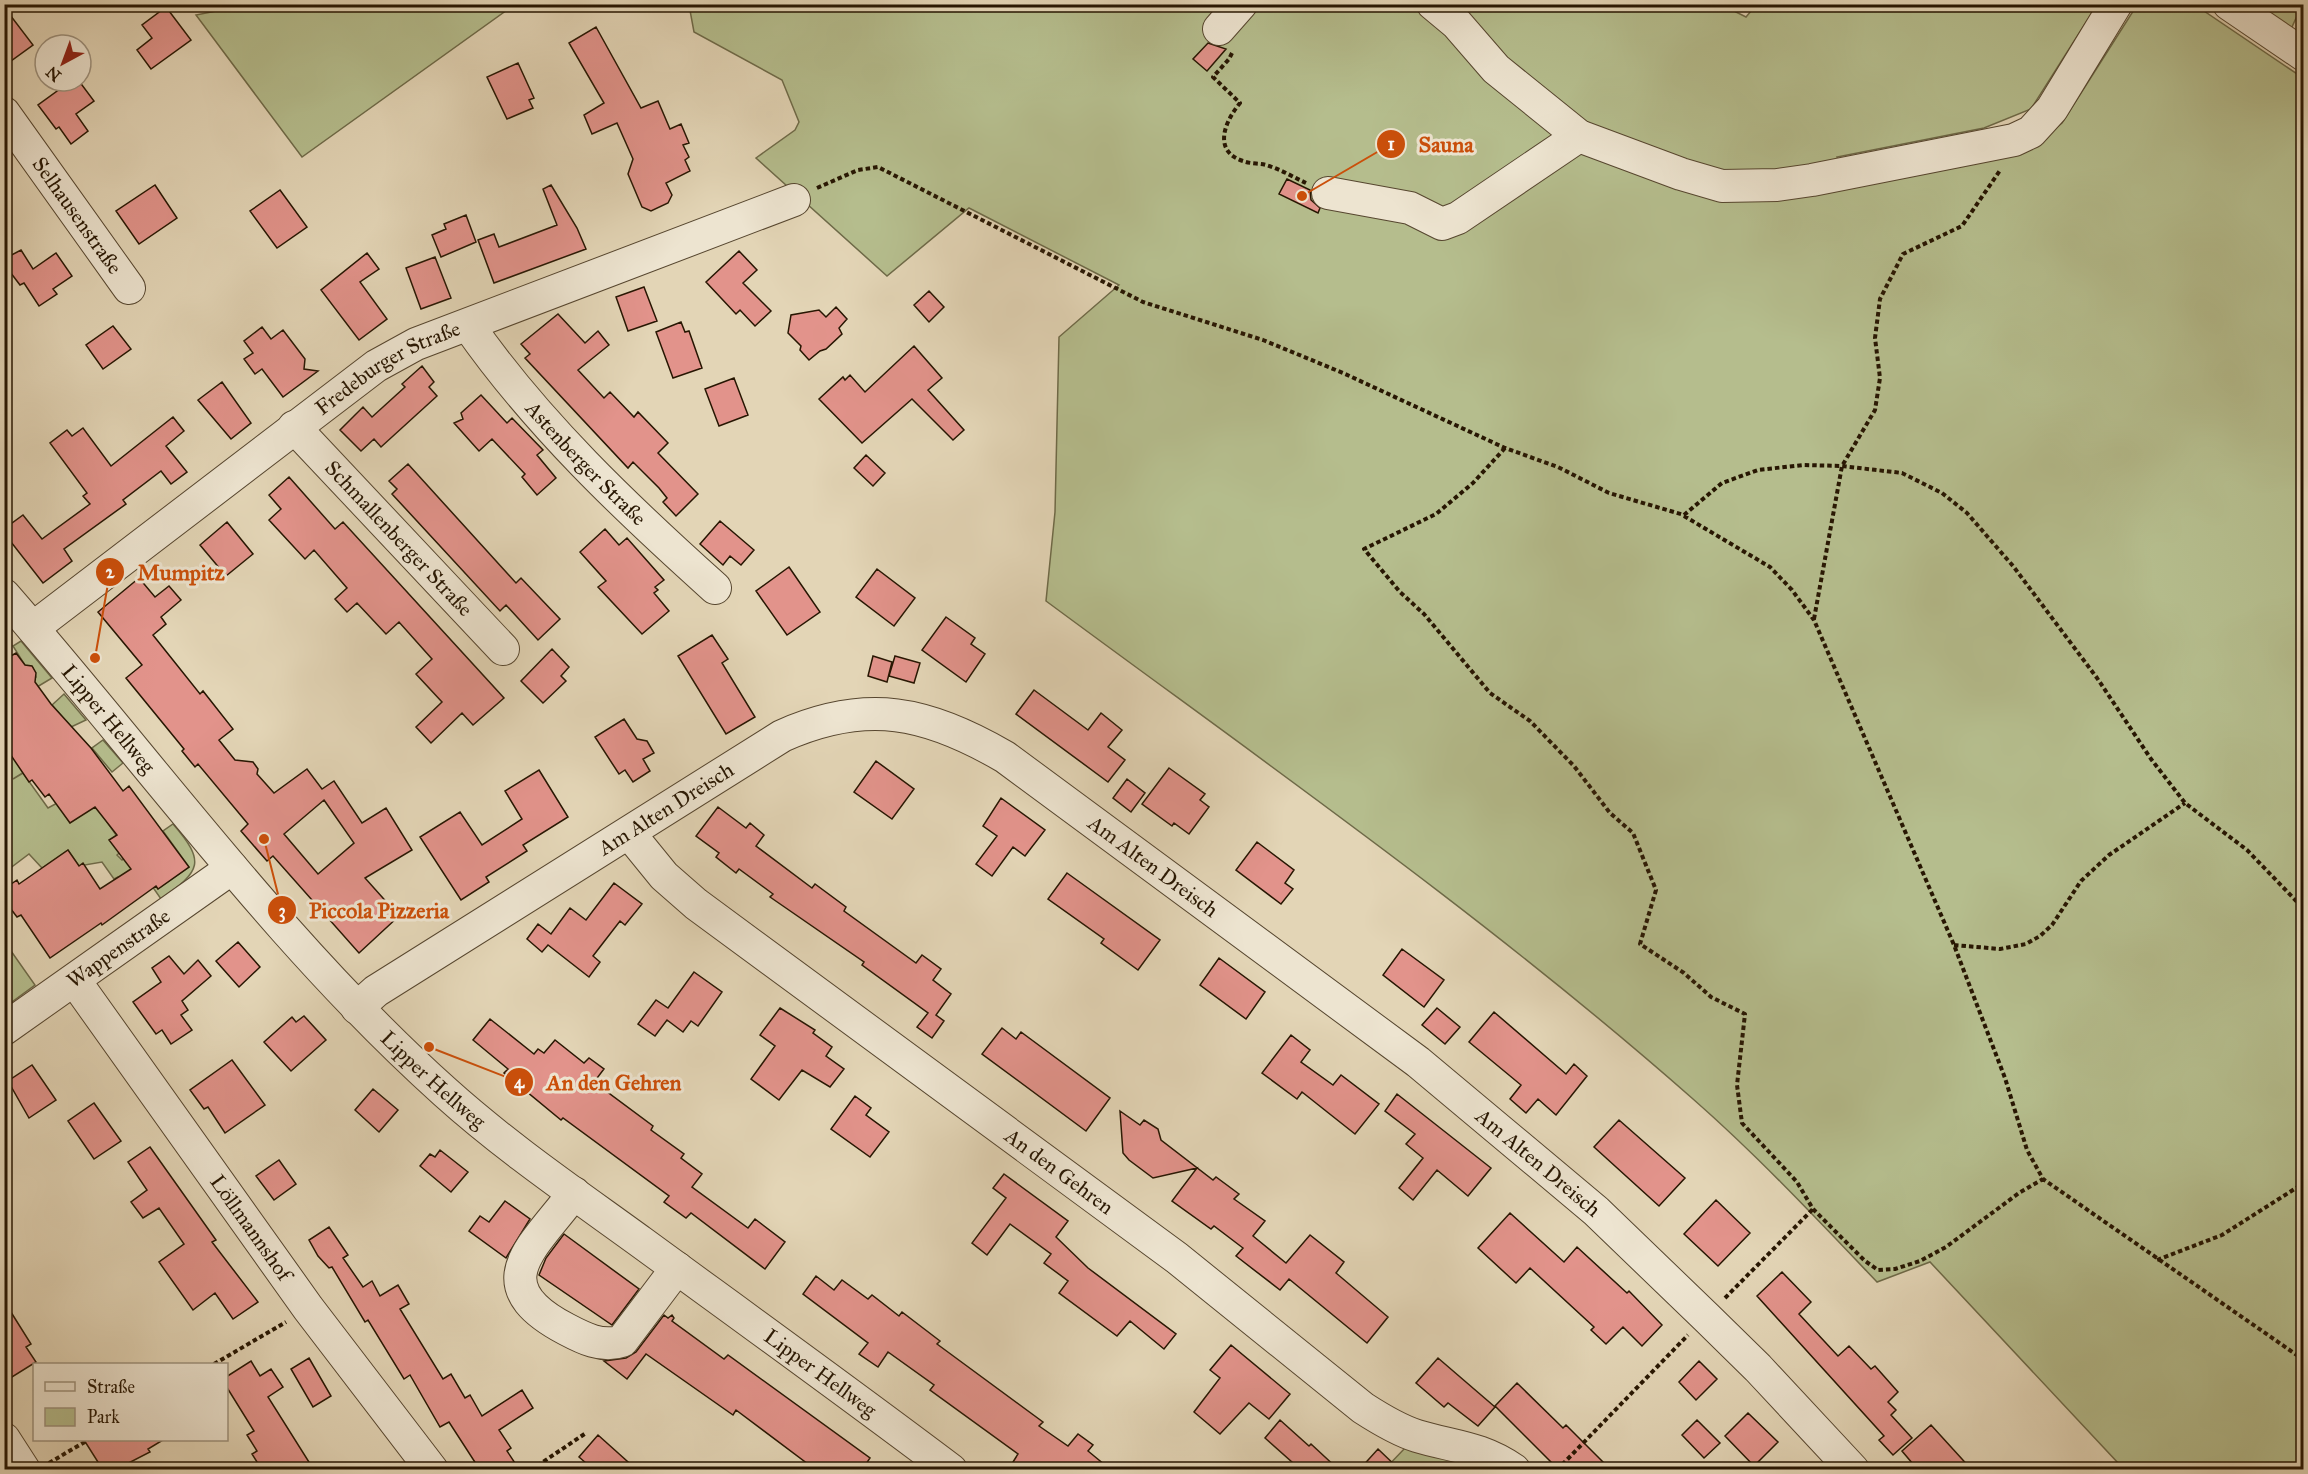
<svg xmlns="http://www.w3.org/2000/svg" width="2308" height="1474" font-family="'IM FELL Great Primer',serif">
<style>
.green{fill:#b5bd8d;stroke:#6e6a48;stroke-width:1.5}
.building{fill:#e2938b;stroke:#271602;stroke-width:1.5;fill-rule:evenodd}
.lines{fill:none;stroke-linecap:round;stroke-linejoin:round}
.minor-casing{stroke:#56462f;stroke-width:34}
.path{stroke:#271602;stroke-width:4;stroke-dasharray:4.5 3;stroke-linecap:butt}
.minor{stroke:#ede4d0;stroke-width:32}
.labels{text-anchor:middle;stroke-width:6;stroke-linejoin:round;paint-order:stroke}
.street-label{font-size:21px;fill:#271602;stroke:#ede4d0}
.leader{fill:none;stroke:#cb4f0a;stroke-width:2}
.callout-dot{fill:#cb4f0a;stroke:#ede4d0;stroke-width:2}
.mark-label{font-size:18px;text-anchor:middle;font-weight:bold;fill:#fff}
.callout-label{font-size:22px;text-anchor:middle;font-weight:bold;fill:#cb4f0a;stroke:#ede4d0;stroke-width:6;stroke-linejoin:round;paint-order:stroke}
</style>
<rect width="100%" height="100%" fill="#e3d5b6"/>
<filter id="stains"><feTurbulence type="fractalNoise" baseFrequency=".00333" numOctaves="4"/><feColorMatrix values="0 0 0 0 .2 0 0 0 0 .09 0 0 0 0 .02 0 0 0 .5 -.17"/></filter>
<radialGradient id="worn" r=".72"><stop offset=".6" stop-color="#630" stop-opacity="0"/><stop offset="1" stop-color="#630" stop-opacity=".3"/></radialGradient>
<!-- green -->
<path class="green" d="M1720 4 1746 17 1757 4 2097 5 2031 109 1984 128 1837 157 1853 187 2030 149 2062 123 2137 5H2195L2303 78V1469H2113L2119 1464 1930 1262 1877 1282C1818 1220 1758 1156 1693 1099 1489 919 1265 763 1046 601L1055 512 1059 337 1119 285 969 208 887 276 756 158 795 130 799 122 782 80 694 32 689 5Z
M247 5V4L514 5 302 157 196 15Z
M2257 5H2302L2291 29Z
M21 641 52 678 12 702 36 677 33 668 26 667 13 646Z
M64 694 86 720 71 727 52 705Z
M103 740 123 763 112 772 92 748Z
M20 742 37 764 13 779 23 773 48 808 61 801 69 811 64 814 70 823 99 803 107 822 125 848 117 855 122 860 133 853 158 889 189 867 163 831 173 824C206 862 201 871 161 899L152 886 126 888 118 877 114 879 102 862 79 866 68 850 42 868 29 854 5 872 4 751Z
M4 941 35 985 5 1007V993L9 990 5 983Z
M1405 1448 1442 1456 1483 1470H1384Z"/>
<!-- building -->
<path class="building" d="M4 7 33 45 4 66Z
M166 7 191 40 151 69 137 50 152 38 142 25Z
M596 27 641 108 658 101 670 129 681 124 689 143 683 145 689 157 685 160 690 171 666 183 672 195 668 203 651 211 642 207 628 174 633 159 617 123 592 134 584 115 604 103 569 43Z
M1208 43 1226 49 1207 71 1193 59Z
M518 63 534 98 529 100 533 108 507 119 487 77Z
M71 81H79L94 101 76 114 88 131 71 144 59 127 56 129 38 105Z
M1287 179 1310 190 1311 200 1320 208 1318 213 1279 194Z
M155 185 177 218 139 244 116 211Z
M551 185 577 228 586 249 494 283 478 240 494 234 499 247 557 225 543 189Z
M280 190 307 227 277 248 250 211Z
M466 215 476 242 441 257 432 235 446 229 444 224Z
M21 250 33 269 56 253 72 276 53 289 57 294 39 306 24 283 20 285 4 264V259Z
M739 251 757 270 743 283 771 311 755 326 740 310 736 314 706 282Z
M367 253 379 269 360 282 387 319 359 340 321 290Z
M435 257 451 298 421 309 406 268Z
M644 287 657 321 628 331 616 297Z
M929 291 944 307 929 322 914 305Z
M836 307 847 319 839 328 842 334 826 349 820 351 809 360 800 350 801 346 788 333 791 315 819 310 826 317Z
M558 314 585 343 598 331 609 345 578 370 604 398 610 392 634 417 638 412 668 443 658 453 698 494 676 516 663 502 667 498 659 488 633 462 628 468 525 358 530 354 521 344Z
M681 322 685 332 689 331 702 368 673 378 656 332Z
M113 326 131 349 103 369 86 345Z
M262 327 271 339 283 330 305 359 304 369 318 371 283 397 262 369 255 374 244 359 253 353 244 341Z
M914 346 942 378 928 390 964 430 953 440 912 399 862 443 819 399 843 377 845 380 850 375 865 392Z
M422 366 434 382 429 387 437 396 381 447 374 439 361 451 340 430 363 407 372 417 405 387 402 384Z
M734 378 748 415 719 426 705 389Z
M222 382 251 423 231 439 198 400Z
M481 395 507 423 512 418 543 450 537 455 556 478 537 495 522 477 525 474 492 439 479 451 454 423 463 419 461 413Z
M173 417 184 431 166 446 187 472 171 484 161 471 123 500 126 504 64 549 72 561 43 583 4 533V529L23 515 42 539 90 504 83 496 87 493 50 443 67 430 72 436 83 428 111 466Z
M866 455 885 473 873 486 854 468Z
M408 464 516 583 521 578 560 619 538 640 506 605 500 611 392 494 397 489 389 481Z
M289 477 335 529 343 522 504 698 473 725 462 713 431 743 416 727 442 702 416 674 432 659 399 622 386 634 357 603 347 612 335 599 347 588 314 550 305 559 269 520 281 509 269 495Z
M720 521 754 550 741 565 730 556 723 565 700 544Z
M227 522 253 554 226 576 200 545Z
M605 529 619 545 627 538 664 580 655 587 658 590 654 593 669 611 642 634 598 587 606 581 580 552Z
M789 567 820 612 787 635 756 591Z
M877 569 915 598 894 626 856 597Z
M139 578 155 597 169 586 181 600 161 617 166 624 153 635 200 694 203 691 233 729 219 740 235 760 253 762 258 769 257 774 274 793 307 769 322 789 334 781 362 823 386 808 412 850 365 878 399 916 359 953 273 856 267 861 241 831 248 824 198 764 195 767 182 751 184 749 126 678 142 665 98 612ZM324 800 354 843 318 874 284 834Z
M946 617 975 638 971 644 985 654 966 682 922 650Z
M712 635 728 659 722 663 755 717 726 734 678 656Z
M552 649 569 667 561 676 566 681 543 703 521 681Z
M16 653 25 665 32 666 36 673 35 682 51 704 91 748 123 791 129 786 189 867 158 889 156 886 102 925 101 923 50 958 21 915 17 917 4 900V889L17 880 19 884 68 850 79 866 83 863 100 889 131 869 109 840 117 835 95 807 70 823 49 794 45 797 32 780 29 782 4 745V660Z
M873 656 892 662 887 682 868 676Z
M895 656 920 663 914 683 889 676Z
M1034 690 1088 730 1101 713 1122 730 1108 747 1125 760 1108 782 1016 714Z
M624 719 637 739 647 741 654 753 643 759 650 771 633 782 625 770 619 774 595 737Z
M876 761 914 789 892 819 854 792Z
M1169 768 1205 794 1200 800 1209 807 1189 834 1174 823 1172 826 1142 804Z
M539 770 568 817 523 845 527 851 486 877 489 882 461 900 420 837 460 812 482 845 522 819 505 791Z
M1127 779 1145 793 1131 812 1113 798Z
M1001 798 1045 830 1025 856 1013 847 992 876 976 864 997 836 983 826Z
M718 807 746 828 750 823 764 835 756 846 812 888 815 884 846 907 844 911 916 963 922 955 941 969 933 980 951 994 936 1015 944 1021 932 1038 917 1027 928 1013 862 965 864 962 770 897 773 894 739 869 736 873 716 857 719 853 696 836Z
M1257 842 1294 870 1285 883 1293 889 1281 904 1236 870Z
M1067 873 1160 940 1138 970 1101 943 1104 939 1048 899Z
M614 883 642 904 625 925 620 921 593 956 600 962 589 977 548 945 542 952 527 939 538 924 551 934 570 908 586 920Z
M238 942 260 967 239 987 216 961Z
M1402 949 1444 980 1424 1007 1383 975Z
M169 956 184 974 198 960 211 976 182 1001 188 1010 181 1015 192 1030 171 1044 162 1030 156 1034 133 1002 161 982 152 968Z
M1219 958 1265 992 1246 1019 1200 985Z
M694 972 722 992 698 1026 691 1021 683 1032 667 1020 655 1036 638 1024 656 1000 668 1008Z
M780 1008 815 1030 813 1033 832 1047 826 1056 844 1069 830 1087 802 1070 779 1100 751 1079 775 1046 760 1035Z
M1437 1008 1460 1027 1445 1044 1422 1025Z
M1494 1012 1566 1074 1574 1064 1587 1076 1556 1115 1538 1099 1526 1113 1510 1099 1521 1085 1469 1042Z
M304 1016 326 1040 291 1071 264 1042 292 1017 296 1022Z
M490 1019 534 1054 538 1049 544 1053 555 1040 584 1063 589 1058 604 1069 594 1082 653 1126 651 1130 684 1154 681 1158 702 1174 692 1187 748 1228 755 1219 785 1242 765 1269 691 1213 686 1218 664 1202 669 1196 563 1118 561 1120 504 1073 508 1069 473 1040Z
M1002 1028 1016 1039 1021 1032 1110 1098 1086 1131 982 1054Z
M1291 1035 1310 1050 1301 1062 1333 1085 1341 1075 1379 1104 1355 1134 1302 1092 1297 1099 1262 1073Z
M232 1060 265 1105 225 1133 208 1107 204 1109 190 1090Z
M32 1065 56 1100 29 1118 8 1081Z
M373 1089 398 1110 379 1132 355 1110Z
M1397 1094 1491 1168 1468 1196 1437 1170 1413 1200 1399 1188 1423 1158 1406 1144 1415 1134 1385 1111Z
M855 1096 871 1108 866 1115 889 1132 870 1157 831 1129Z
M94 1103 121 1141 94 1159 68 1121Z
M1120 1111 1140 1125 1144 1120 1158 1129 1161 1140 1213 1180 1216 1177 1239 1194 1234 1199 1265 1221 1253 1236 1286 1263 1310 1235 1344 1262 1336 1273 1388 1317 1367 1343 1289 1279 1280 1290 1236 1256 1243 1248 1214 1226 1211 1229 1172 1201 1197 1168 1153 1178 1129 1160 1123 1153Z
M1619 1120 1685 1178 1659 1206 1594 1147Z
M150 1147 216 1240 212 1242 258 1302 233 1319 215 1293 193 1310 159 1262 184 1244 159 1208 143 1218 131 1202 147 1190 128 1162Z
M440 1150 468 1172 451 1192 420 1166 430 1154 435 1157Z
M279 1160 296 1184 274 1200 256 1176Z
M1004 1174 1068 1221 1056 1237 1088 1268 1176 1334 1164 1349 1130 1321 1117 1336 1059 1293 1068 1281 1044 1263 1051 1254 1010 1224 987 1255 972 1243 1006 1198 993 1188Z
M1716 1200 1750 1233 1718 1266 1684 1234Z
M505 1201 530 1219 506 1258 469 1231 480 1216 489 1222Z
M1510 1213 1564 1262 1577 1247 1627 1293 1629 1291 1662 1325 1642 1346 1623 1327 1606 1344 1591 1330 1594 1327 1530 1268 1516 1283 1478 1248Z
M329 1227 348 1255 343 1258 363 1287 372 1281 380 1296 398 1285 409 1304 400 1309 443 1379 451 1374 465 1398 470 1395 482 1416 522 1390 533 1408 499 1430 511 1448 507 1451 515 1463 505 1470H480L449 1422 440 1427 410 1375 404 1379 368 1320 365 1322 332 1267 329 1268 318 1256 309 1240Z
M564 1234 639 1289 612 1325 539 1275 546 1258Z
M1782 1272 1811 1302 1799 1314 1838 1356 1849 1346 1871 1369 1875 1366 1898 1392 1888 1402 1896 1410 1891 1415 1912 1438 1893 1455 1879 1440 1884 1436 1757 1296Z
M816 1276 834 1290 842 1280 868 1299 872 1295 899 1316 902 1312 940 1341 937 1344 1043 1422 1039 1426 1068 1446 1078 1434 1093 1445 1088 1451 1111 1470H1008L1018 1454 930 1390 934 1385 888 1352 878 1367 859 1354 868 1343 803 1294Z
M4 1301 31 1344 26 1347 36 1362 12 1377 4 1365Z
M664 1315 668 1318 672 1315 674 1318 672 1321 724 1359 728 1355 870 1458 862 1470H816L736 1410 733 1415 646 1354 627 1379 604 1361 626 1358 636 1352Z
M1231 1345 1290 1394 1269 1419 1249 1403 1220 1434 1194 1412 1220 1378 1210 1370Z
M309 1358 331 1396 313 1407 291 1369Z
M1438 1358 1495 1407 1478 1426 1448 1403 1444 1407 1416 1383Z
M251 1361 260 1376 271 1369 283 1387 268 1397 314 1470H262L252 1454 257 1451 247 1435 254 1431 226 1386V1377Z
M1699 1361 1717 1379 1696 1400 1679 1382Z
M1517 1383 1563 1428 1566 1425 1611 1470H1559L1495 1406Z
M1748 1413 1778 1442 1754 1466 1725 1436Z
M1280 1420 1309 1446 1311 1444 1339 1470H1301L1265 1438Z
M1697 1420 1720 1443 1704 1458 1682 1435Z
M1931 1425 1972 1470H1918L1902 1451Z
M598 1435 637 1470H594L579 1457Z
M84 1440H163L148 1449 150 1452 115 1470H103Z
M1378 1449 1400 1470H1359Z"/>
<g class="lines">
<defs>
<g id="minor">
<path d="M1433 4 1457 24 1496 69 1579 136 1681 174 1722 186 1777 185 1812 180 2014 140 2031 132 2052 109 2116 4"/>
<path d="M2229 4 2304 55"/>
<path d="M1219 29 1241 4"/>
<path id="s1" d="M4 113 129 288"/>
<path d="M1328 193 1410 208 1442 224 1458 218 1579 136"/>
<path id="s2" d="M468 325C537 424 626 508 715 588"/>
<path id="s3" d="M294 427 503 649"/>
<path id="s4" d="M4 595C150 762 280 944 445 1092 506 1147 575 1194 641 1242 745 1318 849 1393 951 1470"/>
<path id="s5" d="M33 628 376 366 416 344 794 200"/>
<path id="s6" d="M629 833 664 876 696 904 1177 1258 1363 1408C1380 1419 1398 1430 1417 1436 1454 1447 1481 1447 1514 1470"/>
<path id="s7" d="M75 981 308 1308 432 1470"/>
<path id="s8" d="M357 1008 376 991 782 736C867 698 928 712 1005 757L1418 1062 1540 1164 1596 1211 1706 1317 1758 1368 1853 1470"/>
<path id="s9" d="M4 1029 232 868"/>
<path d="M574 1193C533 1248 481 1284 566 1329 583 1338 602 1348 622 1341L677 1268"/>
<path d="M4 1439 24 1470"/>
</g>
</defs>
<!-- minor casing -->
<use href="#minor" class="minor-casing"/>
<!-- path -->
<path class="path" d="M1232 53 1229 59 1213 77 1240 103C1225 121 1212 151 1243 161 1250 164 1259 163 1266 165 1280 169 1293 177 1306 183
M817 188 858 170 878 167 1143 302 1263 340 1343 373 1505 448 1558 467 1609 493 1684 515 1722 483 1758 470 1803 465 1842 466 1902 473 1942 493 1967 513 2013 566 2097 678 2151 759 2185 803 2247 850 2304 909
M1505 448 1473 483 1436 514 1364 549 1400 592 1424 614 1490 693 1530 721 1574 766 1610 813 1633 833 1656 890 1640 944 1684 973 1711 997 1745 1014 1737 1085 1742 1123 1797 1182 1813 1209 1865 1261 1878 1270 1895 1269 1920 1261 1946 1247 2019 1193 2043 1179
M1684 516 1770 567 1792 590 1814 620 1954 945 2005 1078 2027 1150 2043 1179 2304 1360
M1814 619 1842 466 1875 410 1880 378 1875 338 1880 299 1903 254 1962 226 2001 169
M1954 945 2000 949 2026 944 2040 936 2052 925 2081 881 2109 855 2185 803
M2157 1260 2222 1235 2304 1183
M1725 1298 1813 1209
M214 1364 286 1322
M49 1463 88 1440
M531 1470 586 1433
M1557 1470 1688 1335"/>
<!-- minor -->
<use href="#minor" class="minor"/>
</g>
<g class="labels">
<!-- street labels -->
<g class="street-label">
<text dy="7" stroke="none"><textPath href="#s1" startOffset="126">Selhausenstraße</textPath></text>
<text dy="7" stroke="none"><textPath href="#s5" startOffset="441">Fredeburger Straße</textPath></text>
<text dy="7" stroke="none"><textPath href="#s2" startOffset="182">Astenberger Straße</textPath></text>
<text dy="7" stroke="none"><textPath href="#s3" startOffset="153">Schmallenberger Straße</textPath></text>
<text dy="7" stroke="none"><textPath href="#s4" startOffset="162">Lipper Hellweg</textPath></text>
<text dy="7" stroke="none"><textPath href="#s8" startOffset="368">Am Alten Dreisch</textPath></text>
<text dy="7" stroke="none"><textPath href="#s8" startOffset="924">Am Alten Dreisch</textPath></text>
<text dy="7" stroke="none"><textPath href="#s9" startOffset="140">Wappenstraße</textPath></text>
<text dy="7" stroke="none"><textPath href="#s4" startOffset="648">Lipper Hellweg</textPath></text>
<text dy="7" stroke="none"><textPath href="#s8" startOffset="1410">Am Alten Dreisch</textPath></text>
<text dy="7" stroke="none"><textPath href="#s6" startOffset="549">An den Gehren</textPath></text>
<text dy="7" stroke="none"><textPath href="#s7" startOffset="303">Löllmannshof</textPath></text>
<text dy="7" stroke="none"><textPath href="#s4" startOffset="1134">Lipper Hellweg</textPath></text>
</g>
</g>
<!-- callouts -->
<path class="leader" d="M1302 196L1391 144M95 658L110 572M264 839L282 910M429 1047L519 1082"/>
<g class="callout-dot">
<circle cx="1302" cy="196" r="6"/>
<circle cx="95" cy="658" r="6"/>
<circle cx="264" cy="839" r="6"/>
<circle cx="429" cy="1047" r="6"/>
<circle cx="1391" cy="144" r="15"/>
<circle cx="110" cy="572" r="15"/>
<circle cx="282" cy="910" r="15"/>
<circle cx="519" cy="1082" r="15"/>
</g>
<g class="mark-label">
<text x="1391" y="150">1</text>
<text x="110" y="578">2</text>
<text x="282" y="917">3</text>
<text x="519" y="1088">4</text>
</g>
<g class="callout-label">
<text x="1446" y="152">Sauna</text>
<text x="181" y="580">Mumpitz</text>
<text x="379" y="918">Piccola Pizzeria</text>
<text x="614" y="1090">An den Gehren</text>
</g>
<!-- margin -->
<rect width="2308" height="1474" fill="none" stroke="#e3d5b6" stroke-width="24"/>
<rect x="6" y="6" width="2296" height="1462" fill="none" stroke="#271602" stroke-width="3"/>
<rect x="12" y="12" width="2284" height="1450" fill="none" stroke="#271602" stroke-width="1.5"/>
<!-- legend -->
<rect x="33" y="1363" width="195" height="78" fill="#ede4d0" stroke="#9e927e" stroke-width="1.5"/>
<rect x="45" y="1382" width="30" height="9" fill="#ede4d0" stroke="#9e927e" stroke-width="1.5"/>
<text x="87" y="1393" font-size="18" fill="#271602">Straße</text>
<rect x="45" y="1408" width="30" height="18" fill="#b5bd8d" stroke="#9e927e" stroke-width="1.5"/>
<text x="87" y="1423" font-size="18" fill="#271602">Park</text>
<!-- north arrow -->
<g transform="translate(63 63) rotate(221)"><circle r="28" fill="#ede4d0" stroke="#9e927e" stroke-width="1.5"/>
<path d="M0-4.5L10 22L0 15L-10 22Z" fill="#8f2418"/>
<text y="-9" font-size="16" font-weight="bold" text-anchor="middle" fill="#271602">N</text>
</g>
<rect width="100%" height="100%" filter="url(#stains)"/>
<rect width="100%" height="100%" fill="url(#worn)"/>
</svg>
